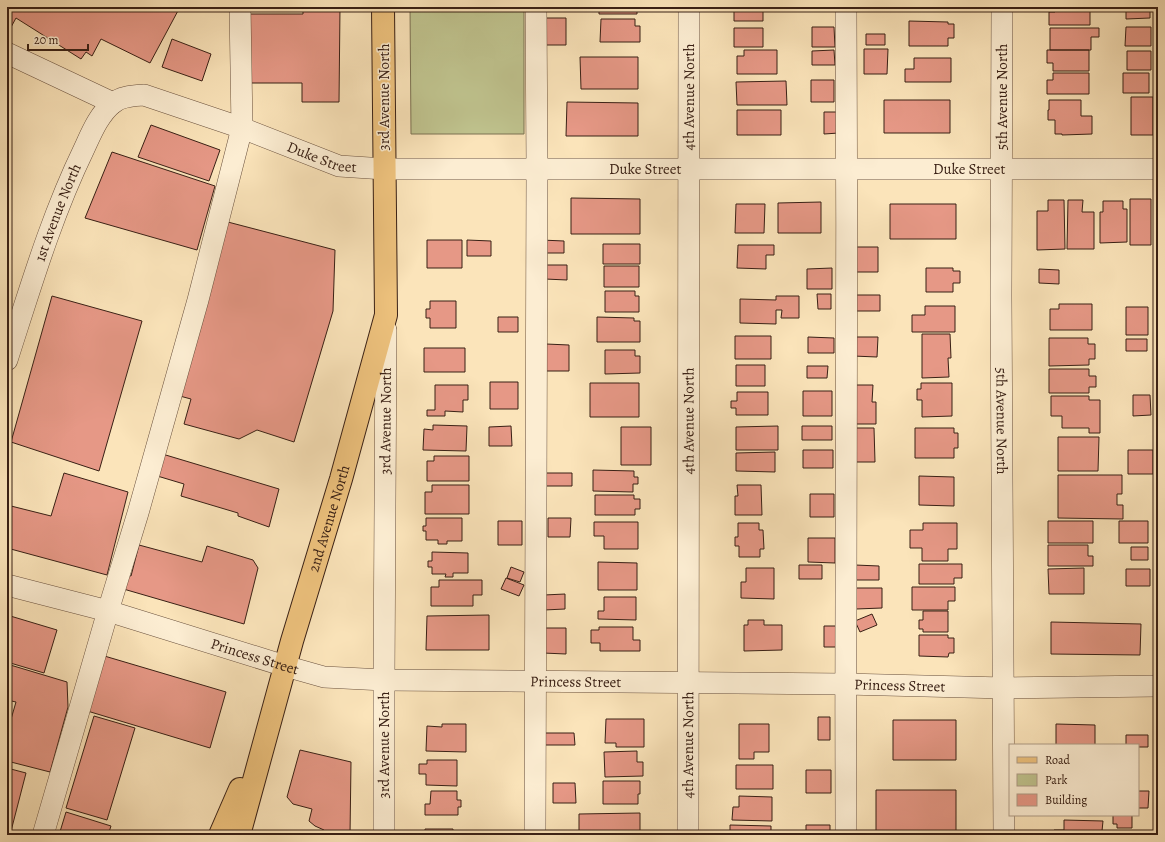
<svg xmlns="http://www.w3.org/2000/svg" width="1165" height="842" font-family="Alegreya,serif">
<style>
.green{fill:#c0c48f;stroke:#7c7252}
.building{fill:#e69886;stroke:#392015}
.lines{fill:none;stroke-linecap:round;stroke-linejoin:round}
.minor-casing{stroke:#6a513e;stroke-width:22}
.major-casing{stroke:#392015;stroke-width:24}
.minor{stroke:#fcedd2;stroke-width:21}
.major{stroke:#eec27d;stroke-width:22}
.labels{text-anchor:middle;stroke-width:3;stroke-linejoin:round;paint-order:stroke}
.street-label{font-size:15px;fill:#392015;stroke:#fcedd2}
</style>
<rect width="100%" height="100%" fill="#fbe4ba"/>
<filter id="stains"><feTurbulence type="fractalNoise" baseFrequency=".005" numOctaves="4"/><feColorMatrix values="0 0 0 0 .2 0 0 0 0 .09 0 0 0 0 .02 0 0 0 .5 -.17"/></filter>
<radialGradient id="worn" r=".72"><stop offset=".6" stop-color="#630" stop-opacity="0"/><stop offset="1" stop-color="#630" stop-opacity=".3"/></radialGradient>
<!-- green -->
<path class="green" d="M410 7H524V134H411Z"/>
<!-- building -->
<path class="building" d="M7 7H180L150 63 101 39 92 56 86 52 81 59 16 18 10 29 7 28Z
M303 7H340L339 102H302V83H249L250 14H303Z
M599 7H637V14H599Z
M734 7H763V21H734Z
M1055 7H1090V25H1049V12H1055Z
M1126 7H1150V18L1126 19Z
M545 18H566V45H545Z
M601 19H635V26H640V42H600Z
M909 21 948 22V24H954V38H948V46H909Z
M812 27H834L835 47H812Z
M1126 27H1151V46H1125Z
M734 28H763V47H734Z
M1050 28H1099V37H1091V50H1050Z
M866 34H885V45H866Z
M172 39 211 54 202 81 162 67Z
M864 49H888L887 74H864Z
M744 50H777V74H737V56H744Z
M834 50 835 65H812V51Z
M1047 50H1089V71H1053V63H1047Z
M1127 51H1151V70H1127Z
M580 57H638V89H581Z
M914 58H951V82H905V69H914Z
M1053 73H1089V94H1047V80H1053Z
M1123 73H1149V93H1123Z
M811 80H834V102H811Z
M786 81 787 105H737L736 82Z
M1131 97H1153V135H1131Z
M884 100H950V133H884Z
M1049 100H1081V116H1092V134L1062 135V134H1055V120H1048V110H1049Z
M567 102 638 103V136H566Z
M737 110H781V135H737Z
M824 112H839V133L824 134Z
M151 125 220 150 209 181 138 157Z
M112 152 215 186 197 250 85 218Z
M571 198 640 199V234H571Z
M1130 199H1151V245H1130Z
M1048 200H1064L1065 249 1037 250V211H1048Z
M1068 200H1083L1082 212H1094V249H1067Z
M1103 201H1123V209H1127V242L1100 243V212H1103Z
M821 202V233H778V203Z
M736 204H765L764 233H735Z
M890 204H956V239H890Z
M224 221 335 250 333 311 294 442 257 430 239 439 184 424 191 399 176 395Z
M427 240H462V268H427Z
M467 240 491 241V256H467Z
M541 240 564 241V253H541Z
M603 244H640V264H603Z
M738 245H774V255H766V269L737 268Z
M852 247H878V272H852Z
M545 265H567V280L545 279Z
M604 266H639V287H604Z
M832 268V289H807V269Z
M926 268H953V271H960V283H953V292H926Z
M1039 269 1059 270V284L1039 283Z
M605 291H635V296H639V312H605Z
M817 294H831V309H818Z
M852 295H880V311H852Z
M52 296 142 321 99 471 11 442Z
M776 296H799V318H781L782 310H776V324L740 323V299L776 300Z
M430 301H456V328H430V318H426V309H430Z
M1059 304H1092V330H1050V309H1059Z
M925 306H955V332H912V315H925Z
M1126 307H1148V335H1126Z
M498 317H518V332H498Z
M597 317 634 318V321H640V342H597Z
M922 334H950L951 358H948L949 377 922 378Z
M735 336H771V359H735Z
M808 337 834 338V353H808Z
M853 337H878L877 357 853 356Z
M1049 338H1088V344H1095V359H1089V365L1049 366Z
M1126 339H1147V351H1126Z
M546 344 569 345V371H545Z
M424 348H465V372H424Z
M605 350H635V356H640V373L605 374Z
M736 365H765V386H736Z
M807 366H828L827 378H807Z
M1049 369H1089V376H1096V387H1089V393H1049Z
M490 382H518V409H490Z
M590 383H639V417H590Z
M921 383H952V416L922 417V400H917V389H921Z
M435 385H468V400H463V412L445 411V416H427V410H435Z
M852 385H873L872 402H876V424H852Z
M803 391H832V416H803Z
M737 392H768V415H736V408H731V401H737Z
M1133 395H1150L1151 415 1133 416Z
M1051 396H1089V400H1100V433H1089V428H1062V416H1051Z
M433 425 467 426 466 451 423 450 424 429 433 430Z
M511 426 512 446H489V427Z
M778 426V450H736V427Z
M802 426H832V440H802Z
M621 427H651V465H621Z
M853 428H874L875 462H853Z
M915 428H954V433H958V448H954V458H915Z
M1058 437H1099L1098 471H1058Z
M803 450H833V468H803Z
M1128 450H1153V474H1128Z
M775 452V472L736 471V453Z
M159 453 279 489 269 527 238 516V513L181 496 184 484 154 475Z
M434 456H469V481H427V461H434Z
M593 470 634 471V477H638V484H633V492L593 491Z
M64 473 128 492 107 575 7 548V519L11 506 51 516Z
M543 473H572V486H543Z
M1058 475H1122V494H1117V505H1123V519L1058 518Z
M919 476 954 477V506L919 505Z
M432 485H469V514H425V492H432Z
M737 485H761L762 515H735V496H738Z
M810 494H834V517H810Z
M595 495H634V499H640V509H635V515H595Z
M426 518H462V541H447V544H438V540H426V531H423V526H426Z
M548 518H571L570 537H548Z
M498 521H522V545H498Z
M1048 521H1093V543H1048Z
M1119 521H1148V543H1119Z
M594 522H638V549H604V536H594Z
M738 523H759V530H763L764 549H760V557H739V546H735V537H738Z
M923 523H957V549H948V561H922V548H910V530H923Z
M808 538H835V563L808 562Z
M139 545 202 562 207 546 253 560 258 568 244 624 120 588 123 574 131 576Z
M1048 545H1088V556H1093V566H1048Z
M1131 547H1148V560H1131Z
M432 552 468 553V573H453V577H445L446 574H432V567H428V561H432Z
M598 562 637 563V590H598Z
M919 564H962V578H954V584H919Z
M799 565H822V579H799Z
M855 565 879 566V580H855Z
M511 567 524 572 520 582 507 578Z
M746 568H774V599L741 598V582H746Z
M1084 568V594H1049L1048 569Z
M1126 569H1150V586H1126Z
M506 578 524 585 519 596 501 589Z
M439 580H482V595H473V606H431V587H439Z
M912 587H955V601H948V610H912Z
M856 588H882V608L856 609Z
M565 594V609L544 610V595Z
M604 597H636V620L598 619V611H604Z
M923 611H948V632H923V629H919V620H923Z
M872 614 877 625 860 632 855 621Z
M7 615 57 630 44 673 7 662Z
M489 615V650H426L427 616Z
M748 620H764V625H782V650L744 651V625H748Z
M1051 622 1141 624 1140 655 1051 654Z
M824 626H836V647H824Z
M599 627H633V640H640V651H600V643H591V630H599Z
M543 628H566V654L543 653Z
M919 635H948V638H954V653H949L948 657 919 656Z
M101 655 226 692 210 748 84 710Z
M7 664 67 682 68 707 50 772 7 761V733L16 702 7 700Z
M94 716 135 728 107 820 66 808Z
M818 717H830V740H818Z
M606 719H644V747H616V743H605Z
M893 720H956V760H893Z
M442 724H466V752L426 751 427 726 442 727Z
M739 724H769V752H754V759H739Z
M1056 724 1095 725V745H1056Z
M539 733H574L575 745H539Z
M1126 735H1148V747H1138V745H1126Z
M300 750 351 762 350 835H323L324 830 315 826 309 821 312 809 293 804 287 797Z
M637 751V762H643V776L605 777 604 752Z
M427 760H457V786L426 785V774H419V764H427Z
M736 765H773V789H736Z
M7 768 26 773 10 835H7Z
M806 770H831V793H806Z
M603 781H640V794H638V804H603Z
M553 783H575L576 803H553Z
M876 790H956V835H876Z
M431 791H457V800H461V807H458V815H425V804H430Z
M1138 791H1149L1148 808H1138Z
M739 796 772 797V821L732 820 733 807H739Z
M66 812 111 826 108 835H59Z
M640 813V835H579V814Z
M1113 815H1132V828H1117V824H1113Z
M1064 820 1103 821 1102 831 1118 832V835H1054V830H1064Z
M730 825 771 826V835H730Z
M806 825H830V835H806Z
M425 829H453V835H425Z"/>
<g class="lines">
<defs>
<g id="minor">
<path d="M846 7C848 283 845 559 846 835"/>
<path id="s1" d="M1002 7 1001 296 1004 835"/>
<path d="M7 53 113 103"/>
<path id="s2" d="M7 360C30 289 51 217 84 149 91 134 99 114 113 103 122 96 133 96 144 95L242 128 339 166 385 169H1158"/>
<path id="s3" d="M7 585 108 611 285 666 324 677 384 680 845 684 1004 688 1158 686"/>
<path d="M43 835 108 611 138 513 198 300 242 128 240 7"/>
<path id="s4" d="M384 835V680L386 330"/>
<path d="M535 835 537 169 536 7"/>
<path id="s5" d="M688 835 689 7"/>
</g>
<g id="major">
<path d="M220 835 240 789"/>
<path id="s6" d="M239 835 292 641 341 479 386 315 383 7"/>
</g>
</defs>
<!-- minor casing -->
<use href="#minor" class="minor-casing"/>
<!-- major casing -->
<use href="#major" class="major-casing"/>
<!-- minor -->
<use href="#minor" class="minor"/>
<!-- major -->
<use href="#major" class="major"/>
</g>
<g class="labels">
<!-- street labels -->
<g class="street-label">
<text transform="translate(384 97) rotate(-90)" y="5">3rd Avenue North</text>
<text dy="5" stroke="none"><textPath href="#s5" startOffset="738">4th Avenue North</textPath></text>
<text transform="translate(1002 97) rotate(-90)" y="5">5th Avenue North</text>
<text dy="5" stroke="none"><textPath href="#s2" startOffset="501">Duke Street</textPath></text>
<text dy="5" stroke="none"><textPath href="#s2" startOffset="826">Duke Street</textPath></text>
<text dy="5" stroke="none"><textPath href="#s2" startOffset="1150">Duke Street</textPath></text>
<text dy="5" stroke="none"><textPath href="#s2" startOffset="156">1st Avenue North</textPath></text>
<text dy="5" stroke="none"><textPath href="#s4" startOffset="414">3rd Avenue North</textPath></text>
<text dy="5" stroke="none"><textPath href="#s5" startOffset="414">4th Avenue North</textPath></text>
<text dy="5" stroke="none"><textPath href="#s1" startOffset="414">5th Avenue North</textPath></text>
<text dy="5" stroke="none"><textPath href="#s6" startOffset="329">2nd Avenue North</textPath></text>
<text dy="5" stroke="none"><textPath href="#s3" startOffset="258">Princess Street</textPath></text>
<text dy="5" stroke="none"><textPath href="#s3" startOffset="582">Princess Street</textPath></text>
<text dy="5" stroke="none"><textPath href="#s3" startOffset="906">Princess Street</textPath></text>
<text transform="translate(384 745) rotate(-90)" y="5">3rd Avenue North</text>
<text dy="5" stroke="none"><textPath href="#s5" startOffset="90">4th Avenue North</textPath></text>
</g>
</g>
<!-- margin -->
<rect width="1165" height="842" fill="none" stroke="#fbe4ba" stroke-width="24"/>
<rect x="8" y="8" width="1149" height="826" fill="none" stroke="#392015" stroke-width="2"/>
<rect x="12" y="12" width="1141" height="818" fill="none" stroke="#392015"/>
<!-- legend -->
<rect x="1009" y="744" width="130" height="72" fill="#fcedd2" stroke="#ae9b86"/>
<rect x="1017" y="757" width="20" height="6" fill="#eec27d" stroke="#ae9b86"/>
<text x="1045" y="764" font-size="12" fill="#392015">Road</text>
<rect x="1017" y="774" width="20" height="12" fill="#c0c48f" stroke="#ae9b86"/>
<text x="1045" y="784" font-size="12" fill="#392015">Park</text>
<rect x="1017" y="794" width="20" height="12" fill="#e69886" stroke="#ae9b86"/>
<text x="1045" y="804" font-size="12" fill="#392015">Building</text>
<!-- scale -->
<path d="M28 44v6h60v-6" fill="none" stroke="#392015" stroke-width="2"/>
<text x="34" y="44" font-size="12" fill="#392015" stroke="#fcedd2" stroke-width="3" paint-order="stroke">20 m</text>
<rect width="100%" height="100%" filter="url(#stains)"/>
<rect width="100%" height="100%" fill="url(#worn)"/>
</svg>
